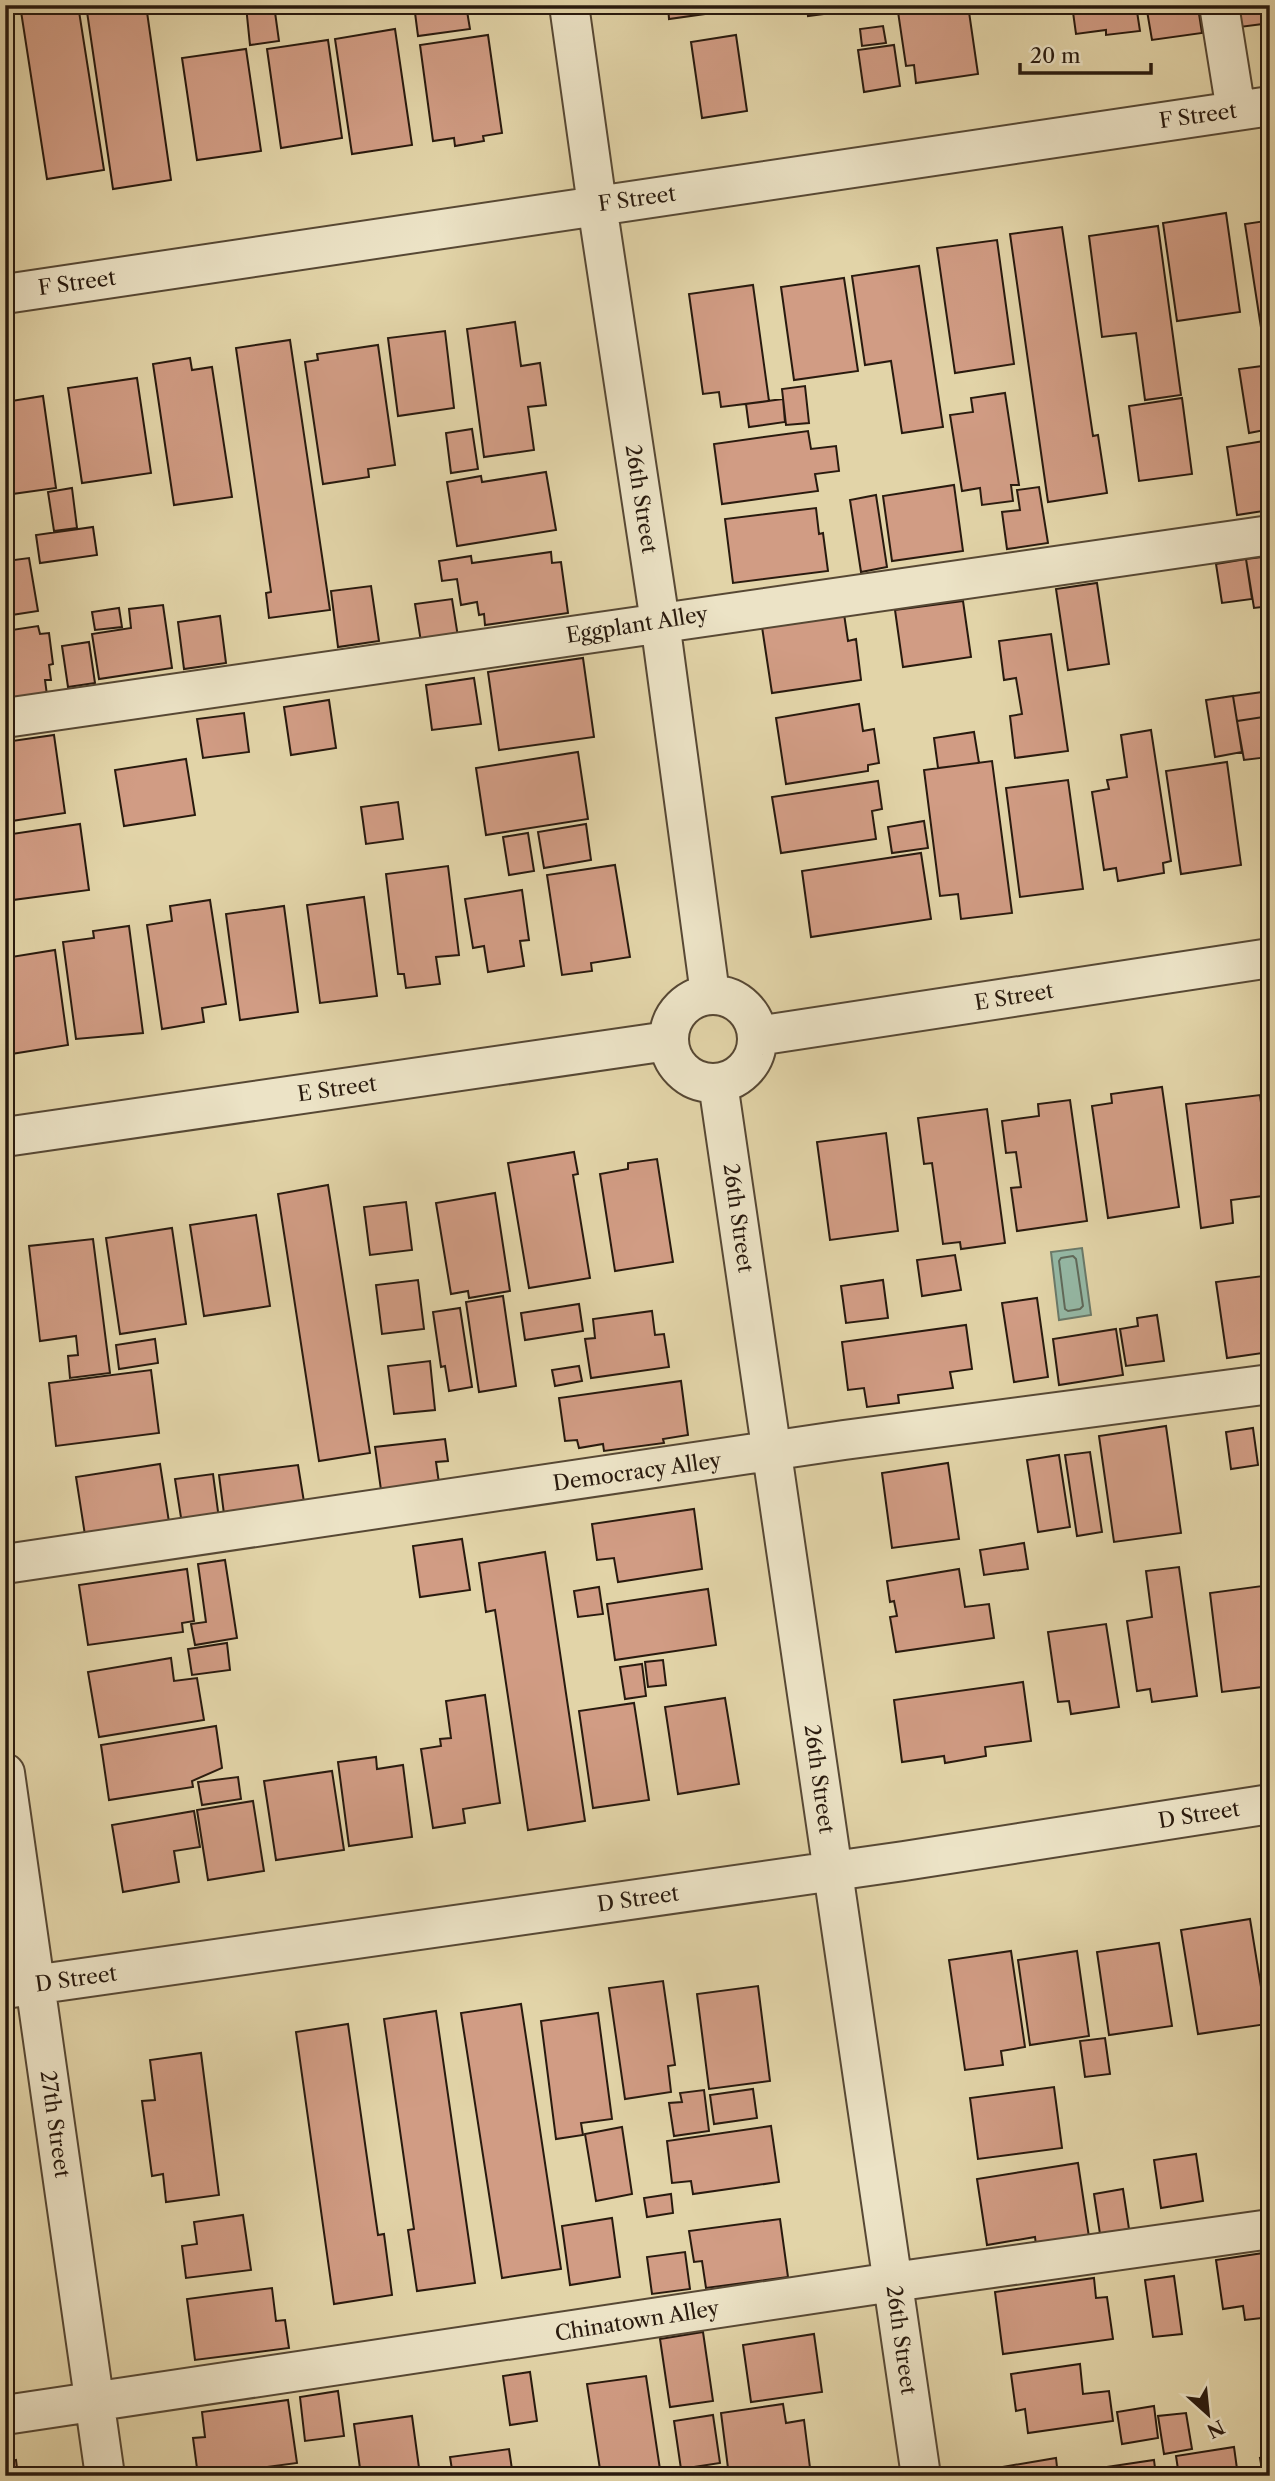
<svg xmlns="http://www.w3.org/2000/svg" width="1275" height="2481" font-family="'Libre Caslon Text',serif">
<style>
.water{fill:#95b8a5;stroke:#6a7969;stroke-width:2}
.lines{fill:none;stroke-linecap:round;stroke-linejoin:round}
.shore{stroke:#5f695a;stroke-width:2}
.building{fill:#d19c84;stroke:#291a0e;stroke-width:2}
.minor-casing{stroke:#574834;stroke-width:42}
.minor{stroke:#ece3c6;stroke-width:38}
.labels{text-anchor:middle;stroke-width:7;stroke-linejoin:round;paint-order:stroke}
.street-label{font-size:21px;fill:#291a0e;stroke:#ece3c6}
</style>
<rect width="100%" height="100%" fill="#e2d4a8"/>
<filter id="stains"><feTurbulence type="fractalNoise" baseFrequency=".00286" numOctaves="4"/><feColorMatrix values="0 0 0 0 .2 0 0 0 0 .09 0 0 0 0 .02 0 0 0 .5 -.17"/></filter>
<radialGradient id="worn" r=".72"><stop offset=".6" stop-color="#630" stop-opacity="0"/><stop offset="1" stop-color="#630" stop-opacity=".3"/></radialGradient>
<!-- water -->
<path class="water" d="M1082 1248 1091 1315 1059 1320 1051 1252Z"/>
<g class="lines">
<!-- shore -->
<path class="shore" d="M1073 1256 1076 1259 1083 1306 1080 1309 1068 1311 1065 1309 1059 1261 1061 1258Z"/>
</g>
<!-- building -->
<path class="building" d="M20 5H78L104 170 47 179Z
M86 5H146L171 180 113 189Z
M274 5 279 41 250 45 246 6Z
M414 5H466L470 29 418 36Z
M668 5H761L762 6 669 19Z
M807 5H861L862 9 808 16Z
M897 5H968L978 74 916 83 914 65 906 66Z
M1072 5H1136L1140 31 1106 35V30L1076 34Z
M1146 5H1200L1198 7 1202 33 1152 40Z
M1237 5H1270V23L1240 27Z
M883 26 886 43 862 46 860 29Z
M395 29 412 145 352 154 335 39Z
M488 35 502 133 483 136 484 141 455 146 454 138 433 141 420 45Z
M736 35 747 111 702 118 691 42Z
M328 40 342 138 281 148 267 49Z
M894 45 900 86 864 92 858 50Z
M246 49 261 151 197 160 182 58Z
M1263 206H1270V346L1264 347 1245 224 1266 221Z
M1226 213 1240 312 1177 321 1163 223Z
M1158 226 1181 395 1145 400 1136 333 1102 337 1089 236Z
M1062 227 1093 436 1098 435 1107 493 1048 502 1010 234Z
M997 240 1014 364 955 373 937 248Z
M919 266 943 427 902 433 891 361 865 365 852 276Z
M844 278 858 371 794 380 781 287Z
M753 285 769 401 721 407 719 392 703 394 689 294Z
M515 322 521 366 540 363 546 405 528 407 534 450 484 457 467 329Z
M445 331 454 408 398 416 388 338Z
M290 340 330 610 269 618 266 593 271 592 236 348Z
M378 345 395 465 368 469 369 477 323 484 305 362 318 360 317 354Z
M190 358 192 370 212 367 232 497 174 505 153 364Z
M1270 365V429L1249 433 1239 369Z
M137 378 151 473 82 483 68 388Z
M805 386 809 423 786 425 782 389Z
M1005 393 1019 485H1011L1013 501 982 505 980 488 962 491 950 415 973 412 971 398Z
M43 396 56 488 5 495V402Z
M1182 398 1192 474 1139 481 1129 406Z
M783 399 785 422 749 427 746 404Z
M472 429 478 469 451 473 446 433Z
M808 431 811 449 836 446 839 471 815 474 818 491 722 504 714 444Z
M1270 440V510L1237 515 1227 447Z
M546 472 556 530 457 546 447 482 481 476 482 482Z
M954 485 963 551 892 561 883 496Z
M1039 487 1048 543 1007 549 1002 512 1020 510 1017 490Z
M72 488 77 528 54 531 48 492Z
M876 495 887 567 861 572 850 500Z
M816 508 819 534 823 533 828 571 733 583 725 519Z
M93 527 97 555 40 563 36 535Z
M551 552 552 563 561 562 568 613 485 625 484 614 479 615 477 602 461 605 457 579 442 581 439 561 471 556 472 563Z
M5 553 7 561 29 558 38 611 5 616Z
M1270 556V606L1254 608 1246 559Z
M1246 559 1252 599 1222 603 1216 564Z
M1097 583 1109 664 1068 670 1056 589Z
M371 586 379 641 338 647 331 591Z
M452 599 458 637 421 642 415 604Z
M963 601 971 657 903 667 895 610Z
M163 605 172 668 99 679 92 634 131 628 129 609Z
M119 608 122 627 95 630 92 612Z
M844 614 848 641 856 639 861 680 772 693 762 627Z
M220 616 226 663 184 669 178 622Z
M38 626 40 634 49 633 53 664 49 665 51 680H45L47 695 5 701V631Z
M1051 634 1068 751 1015 758 1010 716 1022 714 1016 678 1004 680 999 641Z
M89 642 95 683 68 687 62 646Z
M1270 650V676H1267L1263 651Z
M583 658 594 737 499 750 488 672Z
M474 678 481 724 432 730 426 685Z
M1270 691V716L1237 721 1233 696Z
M1233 696 1242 752 1215 757 1206 700Z
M329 700 336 748 291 755 284 707Z
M859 704 863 731 874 729 879 763 868 765V771L786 784 776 718Z
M244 713 249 752 203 758 197 719Z
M1270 716V747L1267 748 1269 757 1244 760 1237 721Z
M1151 730 1171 861 1163 863 1164 873 1118 881 1116 868 1104 870 1092 792 1109 789 1107 780 1127 777 1121 735Z
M974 732 979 763 938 768 934 738Z
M54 735 65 813 5 822V742Z
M578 752 588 819 486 835 476 768Z
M186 759 195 815 124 826 115 770Z
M992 761 1012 913 961 919 958 894 940 896 924 770Z
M1227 762 1241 865 1181 874 1166 771Z
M1263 772H1270V821Z
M1068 780 1083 889 1020 897 1006 788Z
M878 781 882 809 872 811 876 839 781 853 772 797Z
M398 802 403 839 366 844 361 807Z
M924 821 928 848 892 853 888 827Z
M80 824 89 890 5 901V835Z
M586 824 591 860 544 868 538 832Z
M528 833 534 871 509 875 503 837Z
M921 853 931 919 811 937 802 871Z
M615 865 630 957 591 963 592 971 562 975 547 875Z
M448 866 459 955 436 957 440 984 406 988 404 974H398L386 874Z
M522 890 529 940 520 941 524 966 488 972 484 946 473 948 465 899Z
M364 897 377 996 320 1003 307 905Z
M210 900 226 1004 202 1008 204 1022 162 1029 147 925 172 921 170 906Z
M284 906 298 1012 240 1020 226 914Z
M129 926 143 1033 76 1039 63 942 94 938 93 931Z
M55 950 68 1045 5 1055V958Z
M1162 1087 1179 1207 1108 1218 1092 1106 1112 1103 1111 1094Z
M1260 1095 1270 1171V1195L1231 1200 1233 1223 1201 1228 1186 1104Z
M1070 1100 1087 1221 1017 1231 1011 1188 1021 1187 1016 1152 1006 1153 1002 1121 1039 1116 1038 1104Z
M987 1109 1005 1243 961 1249 960 1242 943 1244 932 1163 924 1164 918 1118Z
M886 1133 898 1231 830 1240 817 1142Z
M574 1152 578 1174 573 1175 590 1278 529 1288 508 1163Z
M657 1159 673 1262 615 1271 600 1174 628 1169V1163Z
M328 1185 370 1453 319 1461 278 1194Z
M495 1193 510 1291 469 1298 468 1291 451 1294 436 1203Z
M406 1202 412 1250 370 1255 364 1207Z
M256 1215 270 1306 204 1316 190 1225Z
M172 1228 186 1324 120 1334 106 1238Z
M93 1239 110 1373 70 1378 68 1356 78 1355 76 1336 40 1341 29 1246Z
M955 1255 961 1290 922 1296 917 1260Z
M1263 1276 1270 1322V1352L1227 1358 1216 1282Z
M418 1280 424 1329 382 1334 376 1285Z
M883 1280 888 1318 846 1323 841 1286Z
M503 1296 516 1386 479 1392 466 1302Z
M1037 1298 1048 1377 1014 1382 1002 1303Z
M579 1304 583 1331 525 1340 521 1313Z
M460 1308 472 1387 449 1391 445 1366 441 1367 433 1312Z
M652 1311 655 1335 664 1334 669 1367 591 1378 585 1339 595 1338 593 1319Z
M1157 1315 1164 1361 1126 1366 1120 1329 1138 1326 1137 1318Z
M966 1325 972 1369 950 1372 953 1388 898 1395 899 1403 867 1407 864 1388 848 1390 842 1342Z
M1116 1329 1123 1375 1059 1385 1053 1339Z
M155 1339 158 1363 119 1369 116 1345Z
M430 1361 435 1410 394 1414 388 1366Z
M579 1366 582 1381 555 1386 552 1370Z
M151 1370 159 1433 56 1446 49 1383Z
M681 1381 688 1435 663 1439 664 1443 604 1451 603 1444 579 1448 577 1440 565 1441 559 1398Z
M1166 1426 1181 1533 1114 1542 1099 1436Z
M1270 1427V1464H1267L1262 1428Z
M1253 1428 1258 1465 1231 1469 1226 1432Z
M445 1439 448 1461 436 1462 439 1483 381 1490 375 1447Z
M1090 1452 1102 1532 1077 1536 1065 1455Z
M1059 1455 1070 1527 1038 1532 1027 1460Z
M948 1463 959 1539 892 1548 882 1473Z
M160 1464 169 1522 85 1535 76 1477Z
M298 1465 304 1502 224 1514 219 1475Z
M213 1474 219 1519 182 1524 175 1479Z
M694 1509 702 1569 618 1582 614 1558 597 1560 592 1524Z
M462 1539 470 1590 420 1597 413 1546Z
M1024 1543 1028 1569 984 1575 980 1550Z
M545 1552 585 1821 528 1830 495 1610 486 1612 479 1563Z
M225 1560 237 1638 195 1645 191 1624 206 1622 198 1564Z
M1179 1567 1197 1696 1152 1702 1150 1689 1137 1691 1127 1621 1152 1617 1146 1571Z
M187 1569 194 1621 182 1623 183 1632 88 1645 79 1585Z
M959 1569 965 1607 989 1604 994 1638 896 1652 890 1617 897 1616 894 1601 890 1602 887 1581Z
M1262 1586 1270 1644V1686L1222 1692 1210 1593Z
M599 1587 603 1614 578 1617 574 1591Z
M708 1589 716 1645 615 1660 607 1604Z
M1106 1624 1119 1707 1071 1714 1069 1701 1058 1702 1048 1632Z
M227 1643 230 1670 192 1675 188 1649Z
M171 1658 174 1681 197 1678 204 1720 99 1737 88 1672Z
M663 1660 666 1685 648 1687 645 1662Z
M642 1664 646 1696 625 1699 620 1667Z
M1023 1682 1031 1741 985 1747 986 1756 945 1763 944 1756 902 1762 894 1700Z
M485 1695 500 1803 463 1809 465 1823 433 1828 421 1749 441 1746 440 1739 451 1738 446 1701Z
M725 1698 739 1784 678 1794 665 1707Z
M634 1703 649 1800 593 1808 579 1711Z
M216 1726 222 1768 192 1781 193 1787 109 1800 101 1745Z
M376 1757 377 1769 403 1765 412 1837 349 1846 338 1762Z
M332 1771 344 1850 276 1860 264 1781Z
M238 1777 241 1799 202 1805 198 1782Z
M253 1801 264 1871 208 1880 197 1810Z
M194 1811 200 1847 174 1851 179 1882 123 1892 112 1825Z
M1250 1919 1267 2024 1198 2034 1181 1930Z
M1270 1929V1992L1261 1930Z
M1159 1943 1172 2026 1109 2035 1097 1952Z
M1011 1951 1025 2047 1001 2051 1003 2065 965 2070 949 1960Z
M1077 1951 1089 2036 1030 2045 1018 1960Z
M663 1981 675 2065 668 2066 671 2092 625 2099 609 1988Z
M758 1986 770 2081 709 2089 697 1994Z
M521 2004 561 2269 502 2278 461 2013Z
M436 2011 475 2283 417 2291 408 2230 414 2229 384 2019Z
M598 2013 612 2119 581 2123 583 2135 556 2139 541 2021Z
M348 2024 378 2235 384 2234 392 2295 334 2304 296 2032Z
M1105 2038 1110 2074 1085 2077 1080 2041Z
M201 2053 219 2195 166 2202 163 2174 152 2176 142 2101 155 2100 150 2060Z
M1054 2087 1062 2148 978 2159 970 2098Z
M753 2089 757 2118 714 2124 710 2095Z
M704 2090 709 2131 674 2136 669 2103 682 2102 680 2093Z
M771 2126 779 2182 693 2194 691 2181 672 2183 667 2141Z
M622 2127 632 2194 596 2201 585 2134Z
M1196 2154 1203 2201 1161 2208 1154 2160Z
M1078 2163 1089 2237 1036 2245 1035 2237 987 2245 977 2179Z
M1123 2189 1129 2229 1100 2234 1094 2194Z
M671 2194 673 2213 647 2217 644 2198Z
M243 2215 251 2270 186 2278 182 2246 197 2244 194 2222Z
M612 2218 620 2277 570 2285 562 2226Z
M780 2219 788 2277 706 2288 702 2261 694 2262 689 2231Z
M685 2252 690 2289 652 2294 647 2257Z
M1270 2252V2317L1245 2320 1243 2306 1223 2309 1216 2260Z
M1174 2276 1182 2334 1153 2337 1145 2280Z
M1094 2278 1096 2298 1107 2297 1113 2339 1003 2354 995 2292Z
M272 2288 276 2321 285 2320 289 2348 195 2360 187 2299Z
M703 2332 713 2401 670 2407 660 2339Z
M814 2334 822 2392 751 2402 743 2345Z
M1080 2364 1083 2394 1109 2391 1113 2421 1028 2433 1025 2409 1016 2411 1011 2374Z
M530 2372 537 2421 510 2425 503 2376Z
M646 2376 661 2476H601L587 2384Z
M338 2391 344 2436 305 2441 300 2397Z
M288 2400 297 2463 198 2476 193 2438 205 2437 202 2412Z
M783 2404 786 2423 804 2420 811 2476H729L721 2413Z
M1154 2406 1158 2438 1122 2444 1117 2412Z
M1186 2413 1192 2449 1164 2454 1158 2416Z
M713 2415 720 2463 681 2469 674 2421Z
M412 2416 420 2475 361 2476 354 2424Z
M1234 2447 1238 2476H1179L1176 2456Z
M509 2449 513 2476H453L450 2457Z
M1270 2457V2476H1263L1260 2458Z
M1056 2458 1058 2476H1003L1002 2467Z
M5 2459 6 2462 16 2460 18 2476H5Z
M1154 2460 1156 2476H1086V2470Z
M349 2469 350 2476H306V2475Z"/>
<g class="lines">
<defs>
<path id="minor" d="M569 5 597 205 660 622 710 994
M1219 5 1236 111
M5 294 1270 106
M5 718 1270 535
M669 1039a44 44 0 1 1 88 0a44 44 0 1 1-88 0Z
M757 1036 1270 958
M718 1083 921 2476
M5 1137 668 1041
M5 1564 844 1440 1270 1384
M5 1773 105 2476
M5 1989 904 1861 1270 1804
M5 2415 893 2282 1270 2229"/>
</defs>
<!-- minor casing -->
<use href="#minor" class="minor-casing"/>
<!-- minor -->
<use href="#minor" class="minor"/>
</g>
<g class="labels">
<!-- street labels -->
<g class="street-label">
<text transform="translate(1198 116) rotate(-8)" y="7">F Street</text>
<text transform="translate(637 199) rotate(-8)" y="7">F Street</text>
<text transform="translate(77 283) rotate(-8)" y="7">F Street</text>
<text transform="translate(641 499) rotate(81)" y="7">26th Street</text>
<text transform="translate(637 625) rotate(-9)" y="7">Eggplant Alley</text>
<text transform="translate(1014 997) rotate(-9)" y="7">E Street</text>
<text transform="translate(337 1089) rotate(-8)" y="7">E Street</text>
<text transform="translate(738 1218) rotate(82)" y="7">26th Street</text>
<text transform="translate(637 1472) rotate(-8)" y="7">Democracy Alley</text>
<text transform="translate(819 1779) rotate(82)" y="7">26th Street</text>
<text transform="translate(1199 1815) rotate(-9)" y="7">D Street</text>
<text transform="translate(638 1899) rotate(-8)" y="7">D Street</text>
<text transform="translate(76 1979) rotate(-8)" y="7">D Street</text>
<text transform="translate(55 2124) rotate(82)" y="7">27th Street</text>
<text transform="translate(637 2321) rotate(-9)" y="7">Chinatown Alley</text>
<text transform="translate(901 2340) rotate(82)" y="7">26th Street</text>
</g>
</g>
<!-- margin -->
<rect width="1275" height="2481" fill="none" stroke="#e2d4a8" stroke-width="28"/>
<rect x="7" y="7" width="1261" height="2467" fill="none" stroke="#291a0e" stroke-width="3.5"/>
<rect x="14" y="14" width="1247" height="2453" fill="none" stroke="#291a0e" stroke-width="2"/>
<!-- north arrow -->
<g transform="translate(1208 2414) rotate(153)" stroke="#ece3c6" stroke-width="5" paint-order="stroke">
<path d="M0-5L12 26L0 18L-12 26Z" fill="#291a0e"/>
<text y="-10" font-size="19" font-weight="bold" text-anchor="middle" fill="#291a0e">N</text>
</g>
<!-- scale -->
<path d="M1020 63v10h131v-10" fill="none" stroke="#291a0e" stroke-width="3.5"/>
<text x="1030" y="63" font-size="21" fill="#291a0e" stroke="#ece3c6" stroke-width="5" paint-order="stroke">20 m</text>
<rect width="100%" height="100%" filter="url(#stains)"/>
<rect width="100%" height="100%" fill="url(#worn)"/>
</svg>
